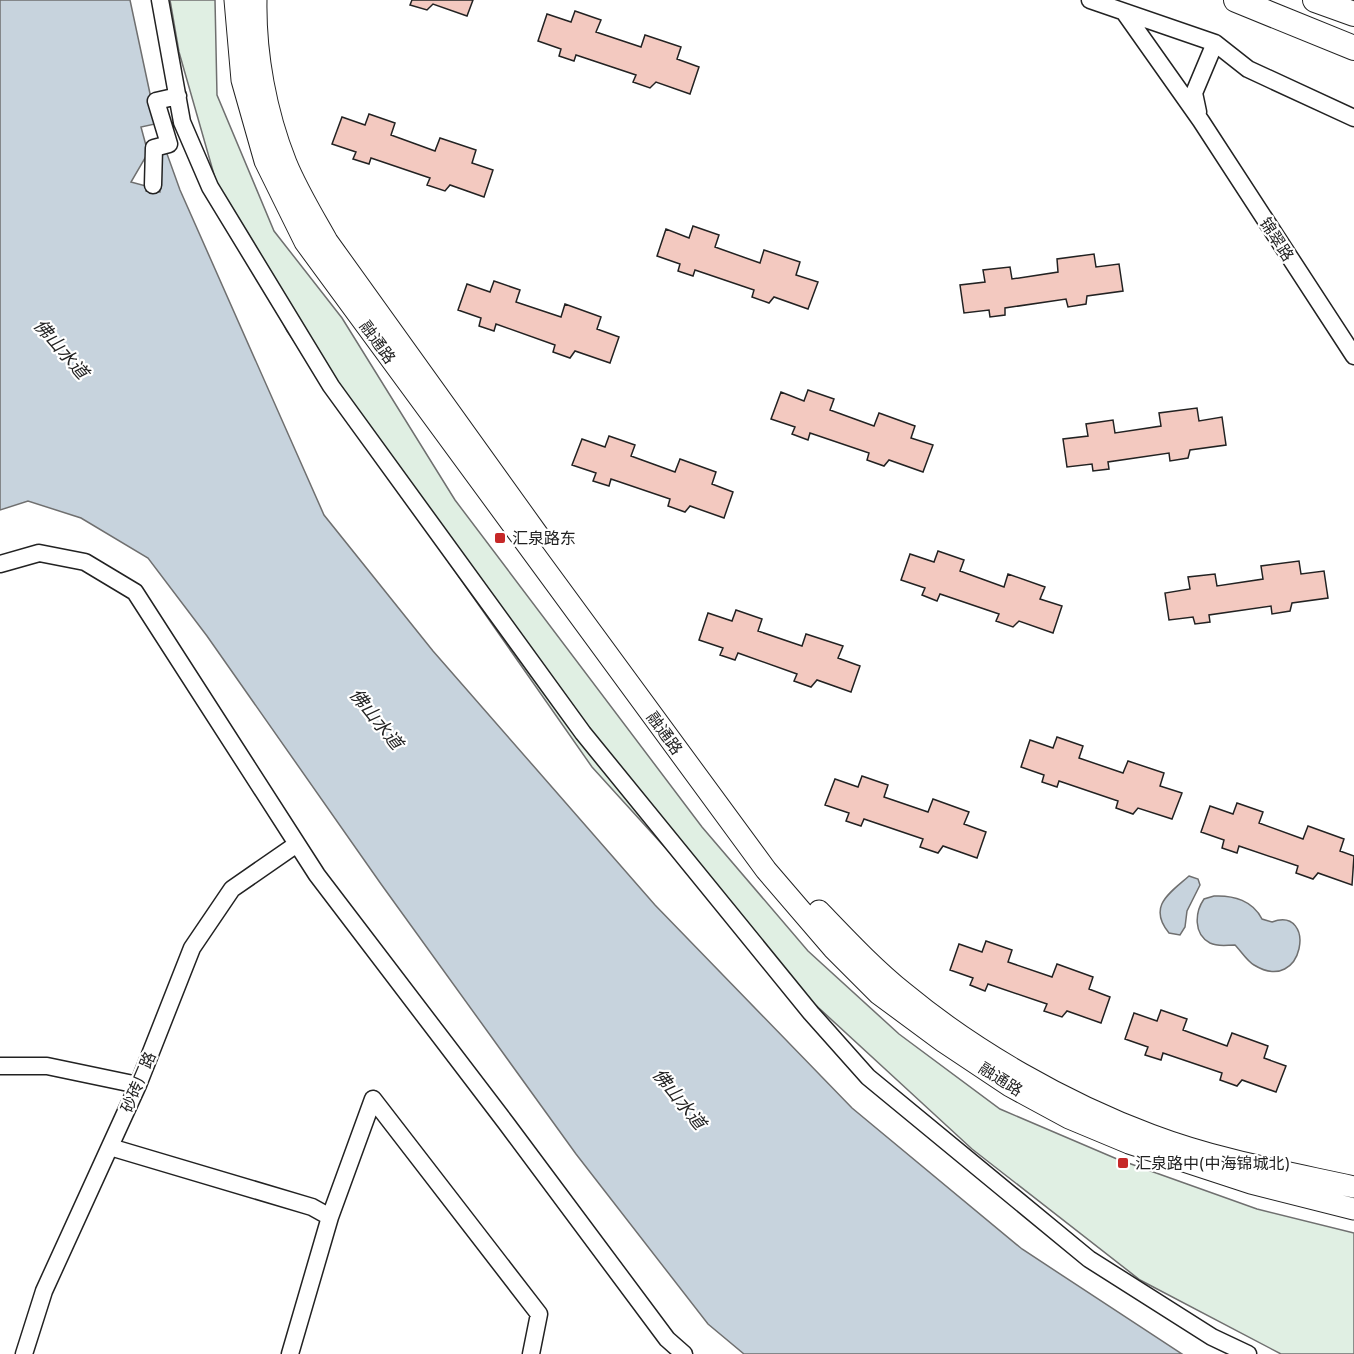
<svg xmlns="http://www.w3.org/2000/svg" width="1354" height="1354" font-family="Overpass,'Noto Sans SC',sans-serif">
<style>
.green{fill:#e0efe3;stroke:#6f6f6f;stroke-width:1.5}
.water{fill:#c7d3dd;stroke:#6f6f6f;stroke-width:1.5}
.building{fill:#f3c9c0;stroke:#222;stroke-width:1.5}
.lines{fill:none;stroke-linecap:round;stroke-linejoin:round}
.minor-casing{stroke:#222;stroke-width:19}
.major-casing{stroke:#222;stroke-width:23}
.highway-casing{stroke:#222;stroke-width:26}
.minor{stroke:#fff;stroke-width:16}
.major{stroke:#fff;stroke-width:21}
.highway{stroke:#fff;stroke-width:24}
.poi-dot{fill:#c62828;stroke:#fff;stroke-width:2}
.labels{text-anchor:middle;stroke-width:4.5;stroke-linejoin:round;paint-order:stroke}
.street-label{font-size:16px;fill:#222;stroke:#fff}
.poi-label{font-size:16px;fill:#222;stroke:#fff;text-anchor:start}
.water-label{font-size:18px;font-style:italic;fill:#222;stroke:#fff}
</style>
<rect width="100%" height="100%" fill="#fff"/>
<!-- green -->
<path class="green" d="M170 0H215L217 95 274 231 342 318 455 500 702 827 808 951 899 1034 1000 1109 1117 1159 1257 1209 1354 1233V1354H1281L1140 1280 972 1149 771 964 592 767 287 331 221 199 179 52Z"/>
<!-- water -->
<path class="water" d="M0 0H130L152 103 155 124 141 127 148 153 131 182 146 186V191L160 192 161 154 166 151 180 190 324 515 433 651 655 905 852 1108 1022 1249 1182 1354H744L708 1324 576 1154 381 884 207 636 148 558 81 518 28 501 0 510Z
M1189 876 1198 879 1200 885 1187 911 1185 927 1180 935 1169 933C1147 906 1170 893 1189 876Z
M1214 896C1234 895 1253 901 1262 919L1272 922C1317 905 1305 996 1254 965 1247 961 1241 951 1235 945 1226 945 1218 947 1210 943 1193 934 1195 912 1204 899Z"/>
<!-- building -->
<path class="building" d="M412 0H473L467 16 433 4 427 10 410 5Z
M575 11 601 20 596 32 641 47 645 35 681 47 677 59 699 67 690 94 656 82 650 88 633 82 636 75 576 55 574 61 559 56 561 49 538 41 547 14 571 22Z
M369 114 395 123 391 135 435 151 440 138 476 150 472 163 493 170 484 197 450 185 445 191 427 185 430 178 371 158 369 164 353 159 356 152 332 144 342 117 365 125Z
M693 226 719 235 715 247 760 263 764 250 800 262 796 275 818 282 808 309 774 297 769 303 752 297 754 290 695 270 693 276 678 271 680 264 657 256 666 229 689 238Z
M1094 254 1096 267 1119 264 1123 291 1087 296 1086 304 1068 307 1066 299 1005 308V315L990 317 989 310 964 313 960 285 985 282 983 270 1010 267 1012 279 1058 272 1057 259Z
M494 281 520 290 516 302 561 317 565 304 601 317 597 329 619 337 610 363 575 351 570 358 553 352 555 345 496 324 494 331 479 326 481 318 458 310 467 284 490 292Z
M808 390 834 399 830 410 874 426 879 413 915 426 911 438 933 445 923 472 889 460 884 466 867 460 869 453 810 433 808 440 792 434 795 427 771 419 781 392 804 401Z
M1197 408 1199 421 1222 417 1226 445 1190 450 1188 458 1170 461 1169 453 1108 462 1109 469 1093 471 1092 464 1067 467 1063 439 1088 436 1086 424 1113 420 1115 433 1161 426 1159 413Z
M609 436 635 445 631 456 675 472 680 459 716 472 712 484 733 492 724 518 690 506 685 512 668 506 670 499 611 479 609 486 593 481 596 473 572 465 582 439 605 447Z
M938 551 964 560 960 571 1004 587 1008 574 1045 587 1040 599 1062 606 1053 633 1019 621 1013 627 996 621 999 614 940 594 937 601 922 595 925 588 901 580 910 554 934 562Z
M1299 561 1301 574 1324 571 1328 598 1292 603 1290 611 1272 614 1271 606 1209 615 1210 622 1195 624 1193 617 1169 620 1165 593 1190 589 1188 577 1215 574 1217 586 1263 579 1261 566Z
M736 610 762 619 758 631 802 646 806 634 843 646 838 658 860 666 851 692 817 680 811 687 794 681 797 674 738 653 735 660 720 655 723 648 699 640 708 613 732 621Z
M1057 737 1083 746 1079 758 1123 773 1128 761 1164 773 1160 786 1182 793 1172 819 1138 808 1133 814 1116 808 1118 801 1059 781 1057 787 1042 782 1044 775 1021 767 1030 740 1053 748Z
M862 776 888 785 884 797 928 812 933 799 969 812 964 824 986 832 977 858 943 846 938 853 920 847 923 839 864 819 861 826 846 821 849 813 825 805 835 779 858 787Z
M1237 803 1263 812 1259 823 1303 839 1308 826 1344 839 1340 851 1354 856 1352 885 1318 873 1313 879 1296 873 1298 866 1239 846 1237 853 1222 848 1224 840 1201 832 1210 806 1233 814Z
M986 941 1012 950 1008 962 1052 977 1057 964 1093 977 1089 989 1110 997 1101 1023 1067 1011 1062 1017 1044 1011 1047 1004 988 984 985 991 970 985 973 978 950 970 959 944 982 952Z
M1161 1010 1187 1019 1183 1030 1227 1046 1232 1033 1268 1046 1264 1058 1286 1066 1276 1092 1242 1080 1237 1086 1220 1080 1222 1073 1163 1053 1161 1060 1145 1055 1148 1047 1125 1039 1134 1013 1157 1021Z"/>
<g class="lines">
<defs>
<path id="minor" d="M160 0 182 122 210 187 331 386 583 733 811 1013 868 1077 1089 1259 1212 1337 1248 1354
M1090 0 1215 43 1248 69 1354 118
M1124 12 1201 121 1354 356
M1198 112 1194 93 1215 43
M153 185 154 148 169 144 156 101 178 96
M0 564 39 553 85 562 135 592 317 875 506 1123 667 1339 684 1354
M0 1066H47L138 1085
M373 1099 539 1314 531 1354
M110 1147 312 1207 330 1217
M24 1354 44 1291 138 1085 192 948 232 889 297 844
M290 1354 330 1217 373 1099"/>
<path id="major" d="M235 0 242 80 265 161 305 242 766 870 833 948 879 994 944 1042 1010 1086 1069 1118 1129 1143 1251 1183 1354 1209
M256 0C255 54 266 113 286 163 297 190 313 216 327 241L538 535
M819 911C846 939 873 968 904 993 974 1051 1065 1103 1151 1135 1217 1160 1286 1172 1354 1187"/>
<path id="highway" d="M1236 0 1354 48
M1315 0 1354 14"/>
</defs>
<!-- minor casing -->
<use href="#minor" class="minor-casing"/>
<!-- major casing -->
<use href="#major" class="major-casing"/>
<!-- highway casing -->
<use href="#highway" class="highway-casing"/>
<!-- minor -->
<use href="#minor" class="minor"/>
<!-- major -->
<use href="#major" class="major"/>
<!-- highway -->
<use href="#highway" class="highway"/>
</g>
<!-- markers -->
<g class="poi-dot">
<rect x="494" y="532" width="12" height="12" rx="3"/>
<rect x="1117" y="1157" width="12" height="12" rx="3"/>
</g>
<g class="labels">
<!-- street labels -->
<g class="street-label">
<text transform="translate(1277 239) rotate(57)" y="6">锦翠路</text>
<text transform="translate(378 342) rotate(54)" y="6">融通路</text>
<text transform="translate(665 733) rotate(54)" y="6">融通路</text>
<text transform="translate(1001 1079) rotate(32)" y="6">融通路</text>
<text transform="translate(138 1082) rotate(-67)" y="6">砂砖厂路</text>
</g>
<!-- poi labels -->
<g class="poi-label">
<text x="512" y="544">汇泉路东</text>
<text x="1135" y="1169">汇泉路中(中海锦城北)</text>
</g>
<!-- water labels -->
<g class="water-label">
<text transform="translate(61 349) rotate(49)" y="6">佛山水道</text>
<text transform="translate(376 719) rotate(51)" y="6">佛山水道</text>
<text transform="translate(679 1099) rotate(51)" y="6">佛山水道</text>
</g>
</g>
</svg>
